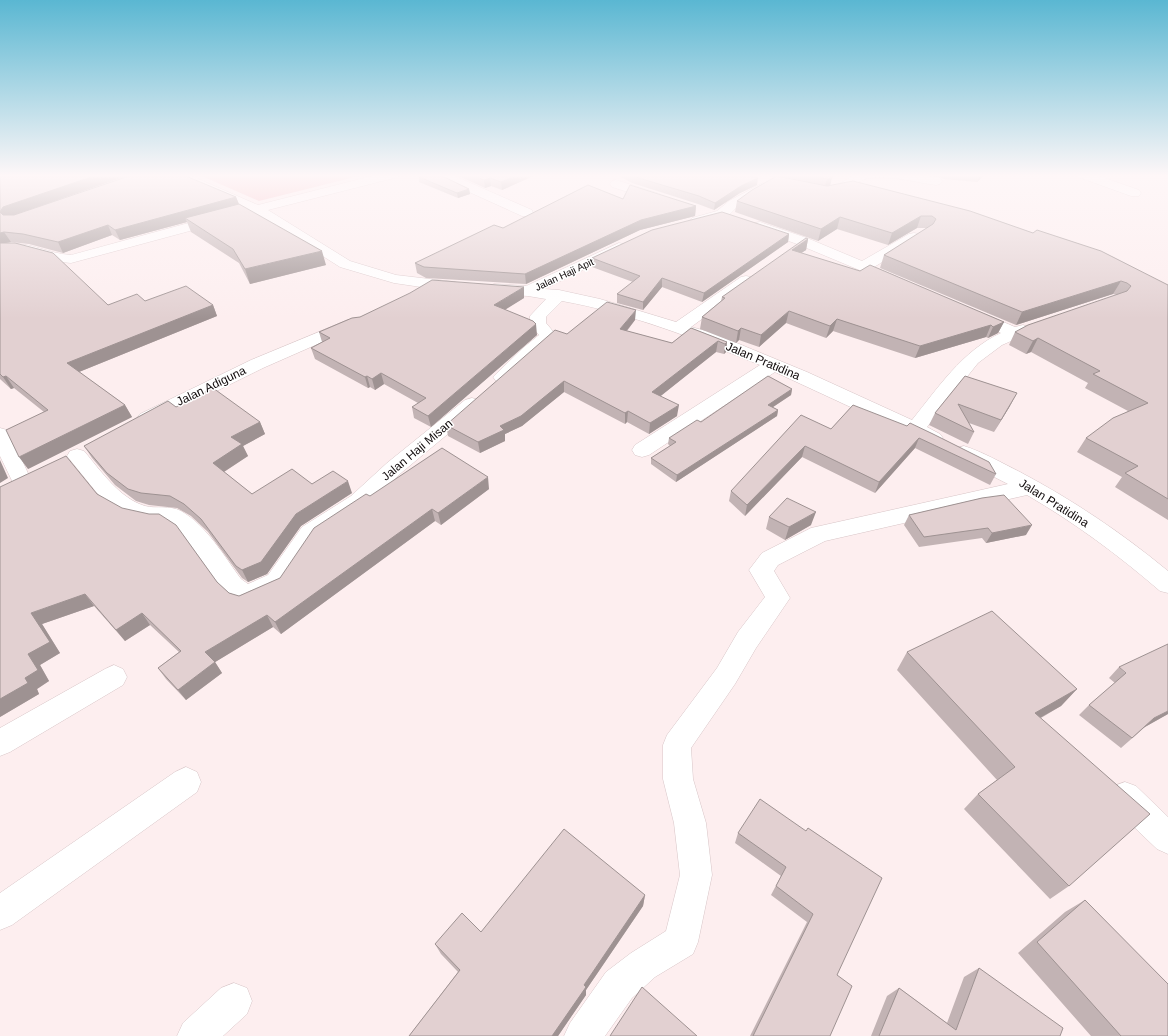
<svg xmlns="http://www.w3.org/2000/svg" width="1168" height="1036" font-family="Arial,sans-serif">
<style>
.green{fill:#f5b6bd}
.lines{fill:none;stroke-linecap:round;stroke-linejoin:round}
.minor-casing{stroke:#d8c5c7;stroke-width:1}
.minor{fill:#fff;fill-rule:evenodd}
.wall{fill:#c2b3b4}
.shaded-wall{fill:#9e9292}
.building{fill:#e2d0d1;stroke:#9e9292}
.labels{text-anchor:middle;stroke-width:3;stroke-linejoin:round;paint-order:stroke}
.far-street-label{font-size:10px;fill:#0f090a;stroke:#fff}
.street-label{font-size:12px;fill:#0f090a;stroke:#fff}
</style>
<rect width="100%" height="100%" fill="#fdeeef"/>
<!-- green -->
<path class="green" d="M197 174H367L259 201Z"/>
<g class="lines">
<defs>
<path id="minor" d="M171 174H187L258 205 380 174H400L398 177 268 210 350 261 396 275 455 282 460 284 463 287 460 290 455 292 394 283 340 267 255 213 249 215 244 214 243 211 245 208 173 177Z
M434 174H450L532 210 533 213 532 216H522L436 177Z
M856 174C884 174 913 172 940 178L942 181 940 184 936 185C914 182 890 175 869 178 852 181 847 199 824 194L822 191 824 188 836 186Z
M1076 174H1093L1139 190 1141 193 1139 196H1131L1078 177Z
M616 180 660 194 662 197 660 200 656 201 612 187 610 184 612 181Z
M763 183 767 184 769 187 767 190 737 207 727 217 697 225 692 224 690 221 692 218 717 211 729 201Z
M218 215 223 216 225 219 223 222 71 263 52 261 21 252 0 253V245C30 240 43 253 71 255Z
M760 222 807 238 862 261 909 234 914 233 919 234 921 237 919 240 874 267 898 277 900 280 898 283 893 284 797 244 755 229 753 226 755 223Z
M619 243 624 244 626 247 624 250 544 289 559 290 600 299 676 322 741 277 746 276 751 277 753 280 751 283 691 327 710 332 807 372 912 420C938 388 962 351 1001 333L968 318 966 315 968 312 974 310 980 312 1015 327 1023 325 1029 327 1031 330 1029 333 1002 345 978 363 927 427 940 434 943 438 940 442 933 444 926 442 775 372 649 455 642 457 635 455 632 450 635 445 760 365C696 339 630 313 562 301L546 317V323L557 336 555 340 508 381 502 382 496 381 493 377 523 348 539 335 530 324V316L546 299 528 296 494 294 489 292 486 289 489 286 494 284 526 286Z
M348 320 354 322 356 325 354 328 263 368 154 422 147 424 140 422 137 418 140 414 251 360Z
M472 398 479 400 481 404 479 408 401 473 367 506 318 539 284 589 246 606 237 603 225 593 184 536 167 524H157L130 518 106 504 67 456 70 451 77 449 84 451C101 471 119 498 145 506 156 509 170 505 181 511 207 526 224 556 241 579L248 584 268 575 302 527 351 496 387 463 465 400Z
M0 428 7 430 10 434 32 482 29 487 22 489 15 487 0 456Z
M964 446C983 452 1002 463 1020 472 1073 500 1122 533 1168 571V593L1160 591C1117 554 1075 523 1027 495L825 541 778 565 774 571 790 598 756 648 735 684 691 748 693 779 706 823 712 875 698 942 693 954 655 977 632 998 605 1036H564L570 1023 606 972 631 953 666 931 680 875 674 823 663 779V745L667 735 717 668 738 632 765 597 749 570 762 553 811 528 1008 484 957 458 954 453 957 448Z
M114 665 123 669 127 677 123 685 10 752 0 756V728L105 669Z
M186 767 197 772 201 782 197 792 12 925 0 930V893L175 772Z
M1125 782 1136 786 1168 817V854L1157 849 1114 808 1110 797 1114 786Z
M234 983 247 988 252 1001 247 1014 223 1036H177L183 1023 221 988Z"/>
</defs>
<!-- minor casing -->
<use href="#minor" class="minor-casing"/>
<!-- minor -->
<use href="#minor" class="minor"/>
</g>
<!-- wall -->
<path class="wall" d="M0 174H132L12 215 236 197 239 204 326 265 250 284 239 263 191 232 187 222 120 240 112 235 63 253 29 244 11 242 4 243 108 305 145 301 213 305 217 316 79 372 125 405 132 417 28 469 44 412 14 388 11 389 0 379Z
M454 174H538L502 190 491 186 485 188Z
M621 174H740L757 185 740 193 714 210 698 204 632 183 621 177Z
M758 174H832L830 185 1168 285V520L1115 487 1122 477 1077 452 1086 438 1128 411 1085 388 1088 383 1031 352 1026 354 1009 345 1015 332 1117 295 1113 294 1016 325 880 268 884 255 928 228H917L888 245 837 229 818 241 735 212 737 201 775 177Z
M919 174H986L977 182 943 179 940 177Z
M419 177 469 189 470 194 458 198 419 182Z
M623 199 696 206 695 216 640 230 526 284 426 278 417 273 415 263 503 228Z
M789 234 788 242 702 302 662 287 643 310 617 303V294L633 282 592 267V258Z
M808 239 806 250 801 253 1004 322 998 333 988 338 986 337 915 358 833 331 826 338 786 323 759 347 739 340 736 343 700 329 702 317 721 301 722 297Z
M524 298 505 309 537 335 431 427 414 418 412 407 418 403 384 384 375 390 370 387 368 388 315 359 311 348 322 342 319 332Z
M635 320 627 331 672 343 691 328 727 342 726 352 724 354 716 352 660 396 677 416 649 434 627 422 625 424 564 392 522 426 505 434V441L480 453 448 436 446 425 567 334Z
M965 376 1010 406 994 432 969 423 974 432 968 444 929 425 935 413Z
M792 389 791 395 773 407 778 410 777 416 676 482 651 464V458L670 446 668 444 669 438 701 422Z
M853 405 996 474 990 485 915 448 875 493 802 457 745 516 729 501 731 491 831 429Z
M176 407 260 422 265 434 243 446 248 456 224 472 252 494 312 484 352 493 301 526 267 574 248 582 242 578 208 532 191 516 177 508 149 505 136 501 115 485 92 458 84 446Z
M489 489 441 525 435 521 281 634 273 627 215 662 222 673 186 700 166 679 158 668 179 652 150 625 125 641 94 606 42 624 60 653 40 665 49 681 37 689 39 694 0 717 97 494 217 582 229 593 239 596 280 578 370 496Z
M982 498 1026 535 986 543 982 538 919 547 904 525 909 515Z
M769 517 811 525 785 540 766 529Z
M907 652 1077 689 1061 706 1041 718 1069 886 1050 899 964 809 978 794 997 780 897 670Z
M1119 667 1168 714 1145 727 1121 748 1079 715 1089 705 1115 683 1109 678Z
M806 831 837 975 830 1036H750L807 922 771 895 781 876 735 843 738 833Z
M645 895 643 906 586 990V995L558 1036H409L458 972 441 954 435 944 481 932Z
M1085 900 1168 1036H1091L1018 953 1065 912Z
M979 968 1060 1036H871L887 996 899 988 947 1023 964 977Z"/>
<!-- shaded-wall -->
<path class="shaded-wall" d="M100 174H132L9 217 6 222 0 212 3 207Z
M520 174H538L502 190 501 182Z
M981 174H986L977 182 980 175Z
M490 178 491 186 485 188 484 180Z
M758 178 757 185 740 193 714 210 715 203 741 186Z
M832 178 830 186H825L827 179Z
M469 189 470 194 458 198 457 193Z
M236 197 240 207 185 218 187 222 120 240 115 230Z
M696 206 695 216 640 230 526 284 525 274 641 220Z
M921 216 917 228 888 245 892 233Z
M840 217 837 229 818 241 821 229Z
M108 225 112 235 63 253 58 242Z
M4 232 11 242 0 244V233Z
M789 234 788 242 702 302 704 293Z
M808 239 806 250 789 261 792 250Z
M322 251 326 265 250 284 245 269Z
M662 278V287L643 310V302Z
M1121 281 1113 294 1016 325 1022 312Z
M524 287V298L495 316 494 305Z
M213 305 217 316 74 374 67 363Z
M636 310 635 320 620 339V329Z
M789 311 786 323 759 347 761 335Z
M837 319 833 331 826 338 830 326Z
M1004 322 998 333 988 338 993 327Z
M536 324 537 335 431 427 428 416Z
M991 325 986 337 915 358 920 346Z
M741 328 739 340 736 343 738 331Z
M1038 338 1031 352 1026 354 1033 341Z
M718 341 716 352 652 403V392Z
M727 342 726 352 724 354 725 344Z
M381 373 384 384 375 390 372 379Z
M6 376 14 388 11 389 3 377Z
M367 376 370 387 368 388 365 377Z
M564 381V392L522 426 505 434V441L480 453 478 442 500 426Z
M792 389 791 395 767 411 768 405Z
M1017 393 1010 406 994 432 1001 420Z
M125 405 132 417 28 469 19 457Z
M679 405 677 416 649 434 650 423Z
M778 410 777 416 676 482 677 475Z
M628 411 627 422 625 424V413Z
M260 422 265 434 243 446 248 456 219 475 213 463 231 437Z
M919 438 915 448 875 493 879 482Z
M805 446 802 457 745 516 747 505Z
M0 460 8 478 0 483Z
M488 477 489 489 441 525 438 513Z
M348 481 352 493 301 526 267 574 248 582 242 570 296 514Z
M432 509 435 521 281 634 275 622Z
M816 512 811 525 785 540 789 527Z
M1032 525 1026 535 986 543 992 533Z
M85 594 94 606 42 624 60 653 40 665 49 681 37 689 39 694 0 717V699L25 678 28 654 31 613Z
M142 613 150 625 125 641 116 630Z
M267 615 273 627 212 664 205 652Z
M215 662 222 673 186 700 178 690Z
M1077 689 1061 706 1020 729 1035 713Z
M1168 711V714L1143 728 1154 718Z
M645 895 643 906 586 990V995L558 1036H552L584 985Z"/>
<!-- building -->
<path class="building" d="M0 174H100L3 207 0 212Z
M135 174H181L236 197 115 230 108 225 58 242 23 234 4 232 0 233V212L3 215H14Z
M427 174H438L469 189 457 193 419 177Z
M470 174H520L501 182 490 178 484 180Z
M629 174H740L758 178 741 186 715 203 699 196 632 176Z
M797 174H832V178L827 179Z
M965 174H981L980 175Z
M777 176 827 186 853 181 970 211 1033 233 1037 230 1101 251 1168 285V499L1125 473 1138 466 1086 438 1113 418 1148 403 1093 374 1100 371 1038 338 1033 341 1015 332 1028 325 1127 291 1131 286 1127 283 1121 281 1022 312 884 255 933 224 936 219 932 216H921L892 233 840 217 821 229 737 201 752 190Z
M588 185 623 199 630 185 696 206 641 220 525 274 424 267 415 263 494 225 503 228Z
M239 204 322 251 245 269 233 249 185 218Z
M722 212 789 234 704 293 662 278 643 302 617 294 640 276 592 258 652 230Z
M806 238 808 239 792 250 860 271 870 265 1004 322 993 327 991 325 920 346 837 319 830 326 789 311 761 335 741 328 738 331 702 317 725 298 722 297Z
M0 243H15L53 253 108 305 137 294 145 301 186 286 213 305 67 363 125 405 19 457 6 430 48 410 6 376 3 377 0 374Z
M432 280 524 287 494 305 533 321 536 324 428 416 412 407 426 398 381 373 372 379 367 376 365 377 311 348 330 338 319 332 352 318 360 317 410 293Z
M607 302 636 310 620 329 672 343 691 328 727 342 725 344 718 341 652 392 679 405 650 423 628 411 625 413 564 381 521 416 500 426 504 430 478 442 446 425 555 330 567 334Z
M768 376 792 389 768 405 778 410 677 475 651 458 676 442 669 438 697 420 701 422Z
M965 376 1017 393 1001 420 958 404 974 432 935 413Z
M213 388 260 422 231 437 242 444 213 463 252 494 292 469 312 484 333 471 348 481 296 514 261 562 242 570 236 566 201 519 184 504 170 496 141 493 128 489 107 473 84 446 168 401 176 407Z
M853 405 907 426 910 423 933 434 989 462 996 474 919 438 879 482 805 446 747 505 731 491 801 415 831 429Z
M442 448 488 477 438 513 432 509 275 622 267 615 205 652 215 662 178 690 158 668 181 651 142 613 116 630 85 594 31 613 50 642 28 654 38 670 25 678 28 683 0 699V487L66 456 97 494 122 508 149 514H159L176 525 217 582 229 593 239 596 280 578 314 528 366 494 370 496Z
M1004 495 1032 525 992 533 988 528 924 537 909 515 982 498Z
M787 498 816 512 789 527 769 517Z
M992 611 1077 689 1035 713 1150 814 1069 886 978 794 1015 767 907 652Z
M1168 644V711L1154 718 1132 738 1089 705 1126 673 1119 667Z
M760 799 806 831 808 828 882 878 837 975 852 986 830 1036H753L813 914 776 886 786 867 738 833Z
M564 829 645 895 584 985 586 987 552 1036H409L460 970 435 944 462 913 481 932Z
M1085 900 1168 984V1036H1121L1037 942Z
M979 968 1063 1028 1060 1036H879L899 988 956 1030Z
M642 987 697 1036H610Z"/>
<!-- sky -->
<linearGradient id="sky" x2="0" y2="1"><stop stop-color="#5ab7d2"/><stop offset="0.55" stop-color="#fef7f8"/><stop offset="1" stop-color="#fef7f8" stop-opacity="0"/></linearGradient>
<rect width="1168" height="319" fill="url(#sky)"/>
<g class="labels">
<!-- far-street labels -->
<g class="far-street-label">
<text transform="translate(564 274) rotate(-25)" y="4">Jalan Haji Apit</text>
</g>
<!-- street labels -->
<g class="street-label">
<text transform="translate(763 361) rotate(23)" y="4">Jalan Pratidina</text>
<text transform="translate(211 386) rotate(-26)" y="4">Jalan Adiguna</text>
<text transform="translate(417 450) rotate(-40)" y="4">Jalan Haji Misan</text>
<text transform="translate(1054 503) rotate(32)" y="4">Jalan Pratidina</text>
</g>
</g>
</svg>
